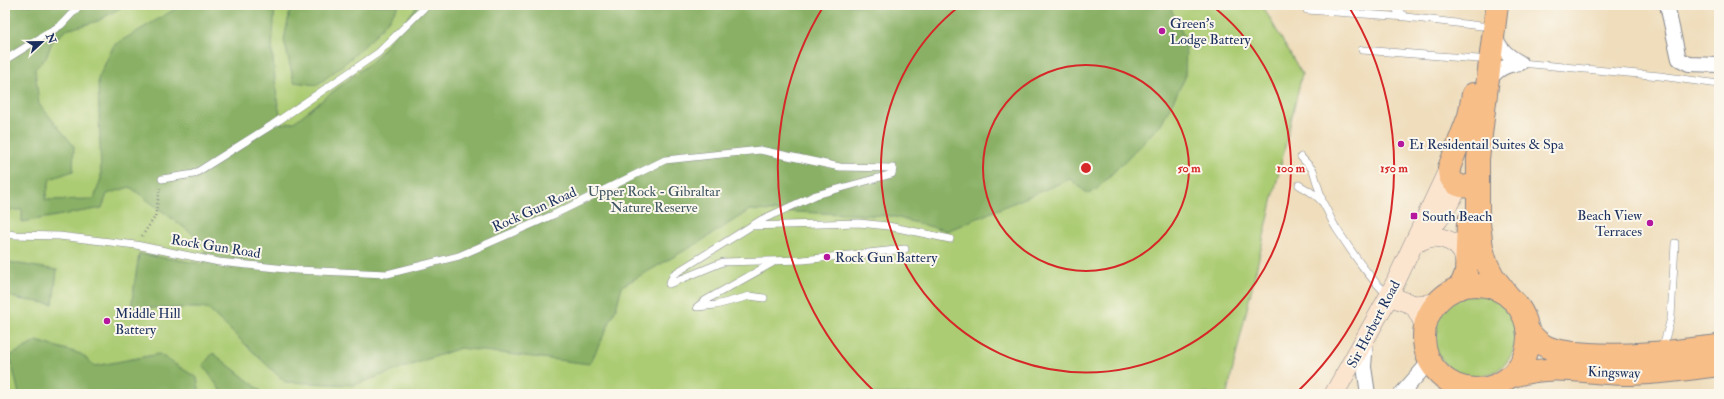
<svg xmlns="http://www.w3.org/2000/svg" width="1724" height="399" font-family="'IM FELL Double Pica',serif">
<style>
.green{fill:#accc73;stroke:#647e68}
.forest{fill:#89b065;stroke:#527062}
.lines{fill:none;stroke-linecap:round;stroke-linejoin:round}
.lane-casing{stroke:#85868c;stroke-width:8}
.street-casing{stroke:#85868c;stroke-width:16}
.secondary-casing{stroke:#85868c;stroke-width:20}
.primary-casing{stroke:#85868c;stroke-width:24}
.highway-casing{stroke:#85868c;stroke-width:24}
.path{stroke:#85868c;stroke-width:2.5;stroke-dasharray:1 3;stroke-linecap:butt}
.lane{stroke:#fff;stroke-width:7}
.street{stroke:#fff;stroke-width:14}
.secondary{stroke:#fce5cf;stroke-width:19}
.primary{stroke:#f7be88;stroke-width:22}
.highway{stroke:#f7be88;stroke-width:22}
.ring{fill:none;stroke:#d62828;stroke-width:2}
.poi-dot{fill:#b5179e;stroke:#fbf7ec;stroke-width:1.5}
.labels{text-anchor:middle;stroke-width:4;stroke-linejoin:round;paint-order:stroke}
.poi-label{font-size:14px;fill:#1b2f5e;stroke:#fbf7ec;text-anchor:start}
.park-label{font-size:14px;fill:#3f5663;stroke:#fbf7ec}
.street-label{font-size:14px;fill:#1b2f5e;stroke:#fbf7ec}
.centre{fill:#d62828;stroke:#fbf7ec;stroke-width:2}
.ring-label{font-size:12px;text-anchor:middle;font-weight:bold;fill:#d62828;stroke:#fbf7ec;stroke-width:4;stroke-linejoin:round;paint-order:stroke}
</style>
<rect width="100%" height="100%" fill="#fbf7ec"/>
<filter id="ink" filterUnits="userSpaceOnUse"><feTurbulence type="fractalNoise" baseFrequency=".025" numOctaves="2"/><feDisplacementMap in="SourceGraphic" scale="8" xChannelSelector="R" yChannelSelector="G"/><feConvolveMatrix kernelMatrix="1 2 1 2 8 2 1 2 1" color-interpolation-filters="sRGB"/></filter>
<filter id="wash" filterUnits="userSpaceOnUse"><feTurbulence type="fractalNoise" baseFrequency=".012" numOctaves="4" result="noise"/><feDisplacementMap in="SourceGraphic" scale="16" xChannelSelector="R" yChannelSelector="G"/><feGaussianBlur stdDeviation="0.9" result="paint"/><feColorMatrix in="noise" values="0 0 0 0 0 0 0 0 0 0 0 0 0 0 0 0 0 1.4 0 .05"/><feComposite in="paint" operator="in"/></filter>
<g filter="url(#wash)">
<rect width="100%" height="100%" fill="#efddbb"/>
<!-- green -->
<path class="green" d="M5 5H1262L1302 74 1227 394H5Z
M1434 336a41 41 0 1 1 82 0a41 41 0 1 1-82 0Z"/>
<!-- forest -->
<path class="forest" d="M5 5H125L98 21 66 30 52 42 46 58 35 69 39 104 74 146 73 171 50 179 45 200 94 199 101 178 98 79 114 45 182 5H275L272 49 277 99 282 124 294 122 375 59 418 5H1169L1186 41 1185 78 1161 124 1097 189 1088 194 1070 179 947 231 891 216 750 210 698 243 622 286 616 309 590 364 460 348 354 385 285 382 207 308H131L139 254 204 264 206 244 130 187 107 194 102 208 22 222V210H5Z
M291 5H399C378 37 348 62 317 85L294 82 284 40Z
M5 260 13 263 57 270 53 304 18 299 5 294Z
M37 341 81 354 95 366 159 354 197 378 200 394H19L10 356Z
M213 353 260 390 262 394H223L203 365Z"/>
</g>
<g filter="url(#ink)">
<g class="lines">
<defs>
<path id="lane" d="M1308 5 1307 10 1406 17
M1391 5 1406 17 1481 26
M1362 50 1478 59
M5 60 61 25 80 5
M1521 63 1660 76 1719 84
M1301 157 1313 170 1323 203
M162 179 194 174 272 125 378 53 427 5
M1299 185C1308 190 1317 195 1323 203 1328 211 1331 220 1336 228 1352 252 1367 276 1389 296
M751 226 859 223 888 226 950 239
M5 233 14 235 59 236 136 245 219 262 296 270 387 274 459 256 553 215 665 160 760 150 840 167 893 168 892 174 816 195 761 220 674 274 669 284 723 262 803 260 905 249
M764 298 750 296 716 305 697 307 706 300 774 262
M1662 350 1671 318 1675 243"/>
<path id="street" d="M1667 5 1679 59 1689 64 1719 65
M1489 82C1496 69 1506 65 1521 63 1508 56 1499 49 1495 34
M1366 341 1364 367 1368 394
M1401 394 1424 368 1428 358
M1473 394 1480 390"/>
<path id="secondary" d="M1424 237 1439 219 1457 190 1462 187
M1421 241C1434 233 1456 239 1463 254 1464 257 1465 262 1466 266
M1389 296 1414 305 1437 303
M1414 305 1422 320 1425 329
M1334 394 1389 296 1449 168"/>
<path id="primary" d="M1497 5 1478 159V215L1482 248 1486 262 1493 276 1510 298
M1473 94 1469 116 1449 168C1448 186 1468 193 1478 179
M1460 288 1466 273 1468 222"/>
<path id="highway" d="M1424 337a52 52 0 1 1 104 0a52 52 0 1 1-104 0Z
M1527 329C1532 336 1538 343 1547 347 1560 353 1575 353 1589 354 1633 357 1675 351 1719 346
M1510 377C1549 363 1585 373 1625 374 1656 374 1688 369 1719 365"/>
</defs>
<!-- lane casing -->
<use href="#lane" class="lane-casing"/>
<!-- street casing -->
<use href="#street" class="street-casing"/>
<!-- secondary casing -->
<use href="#secondary" class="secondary-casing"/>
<!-- primary casing -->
<use href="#primary" class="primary-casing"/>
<!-- highway casing -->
<use href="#highway" class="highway-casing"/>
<!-- path -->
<path class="path" d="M142 236 155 217 160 188"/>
<!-- lane -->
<use href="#lane" class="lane"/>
<!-- street -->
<use href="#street" class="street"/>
<!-- secondary -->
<use href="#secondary" class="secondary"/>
<!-- primary -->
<use href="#primary" class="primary"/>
<!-- highway -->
<use href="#highway" class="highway"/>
</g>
</g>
<!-- distance rings -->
<g class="ring">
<circle cx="1086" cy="168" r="103"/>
<path d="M1211 5A205 205 0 1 1 961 5"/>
<path d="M876 393A308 308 0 0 1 823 7M1349 7A308 308 0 0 1 1296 393"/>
</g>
<!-- markers -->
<g class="poi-dot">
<circle cx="1162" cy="31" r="4"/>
<circle cx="1401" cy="144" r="4"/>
<rect x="1410" y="212" width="8" height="8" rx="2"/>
<circle cx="1650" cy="223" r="4"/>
<circle cx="827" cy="257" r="4"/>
<circle cx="107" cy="321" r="4"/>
</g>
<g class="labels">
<!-- poi labels -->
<g class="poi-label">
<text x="1170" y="28">Green's<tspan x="1170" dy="16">Lodge Battery</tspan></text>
<text x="1409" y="149">E1 Residentail Suites &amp; Spa</text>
<text x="1642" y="220" text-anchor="end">Beach View<tspan x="1642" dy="16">Terraces</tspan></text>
<text x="1422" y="221">South Beach</text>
<text x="835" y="262">Rock Gun Battery</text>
<text x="115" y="318">Middle Hill<tspan x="115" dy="16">Battery</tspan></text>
</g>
<!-- park labels -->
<g class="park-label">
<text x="654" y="196">Upper Rock - Gibraltar<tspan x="654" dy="16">Nature Reserve</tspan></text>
</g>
<!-- street labels -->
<g class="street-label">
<text transform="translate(534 209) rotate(-24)" y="5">Rock Gun Road</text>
<text transform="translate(216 246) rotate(9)" y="5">Rock Gun Road</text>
<text transform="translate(1373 324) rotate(-62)" y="5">Sir Herbert Road</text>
<text transform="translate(1614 372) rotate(2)" y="5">Kingsway</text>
</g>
</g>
<circle cx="1086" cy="168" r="6" class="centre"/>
<g class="ring-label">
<text x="1189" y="172">50 m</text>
<text x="1291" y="172">100 m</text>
<text x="1394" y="172">150 m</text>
</g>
<!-- margin -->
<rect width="1724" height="399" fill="none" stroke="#fbf7ec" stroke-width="20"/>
<!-- north arrow -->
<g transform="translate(42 42) rotate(68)" stroke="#fbf7ec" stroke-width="3" paint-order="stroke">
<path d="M0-3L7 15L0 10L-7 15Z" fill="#1b2f5e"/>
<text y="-6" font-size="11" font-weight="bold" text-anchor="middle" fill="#1b2f5e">N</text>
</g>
</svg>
